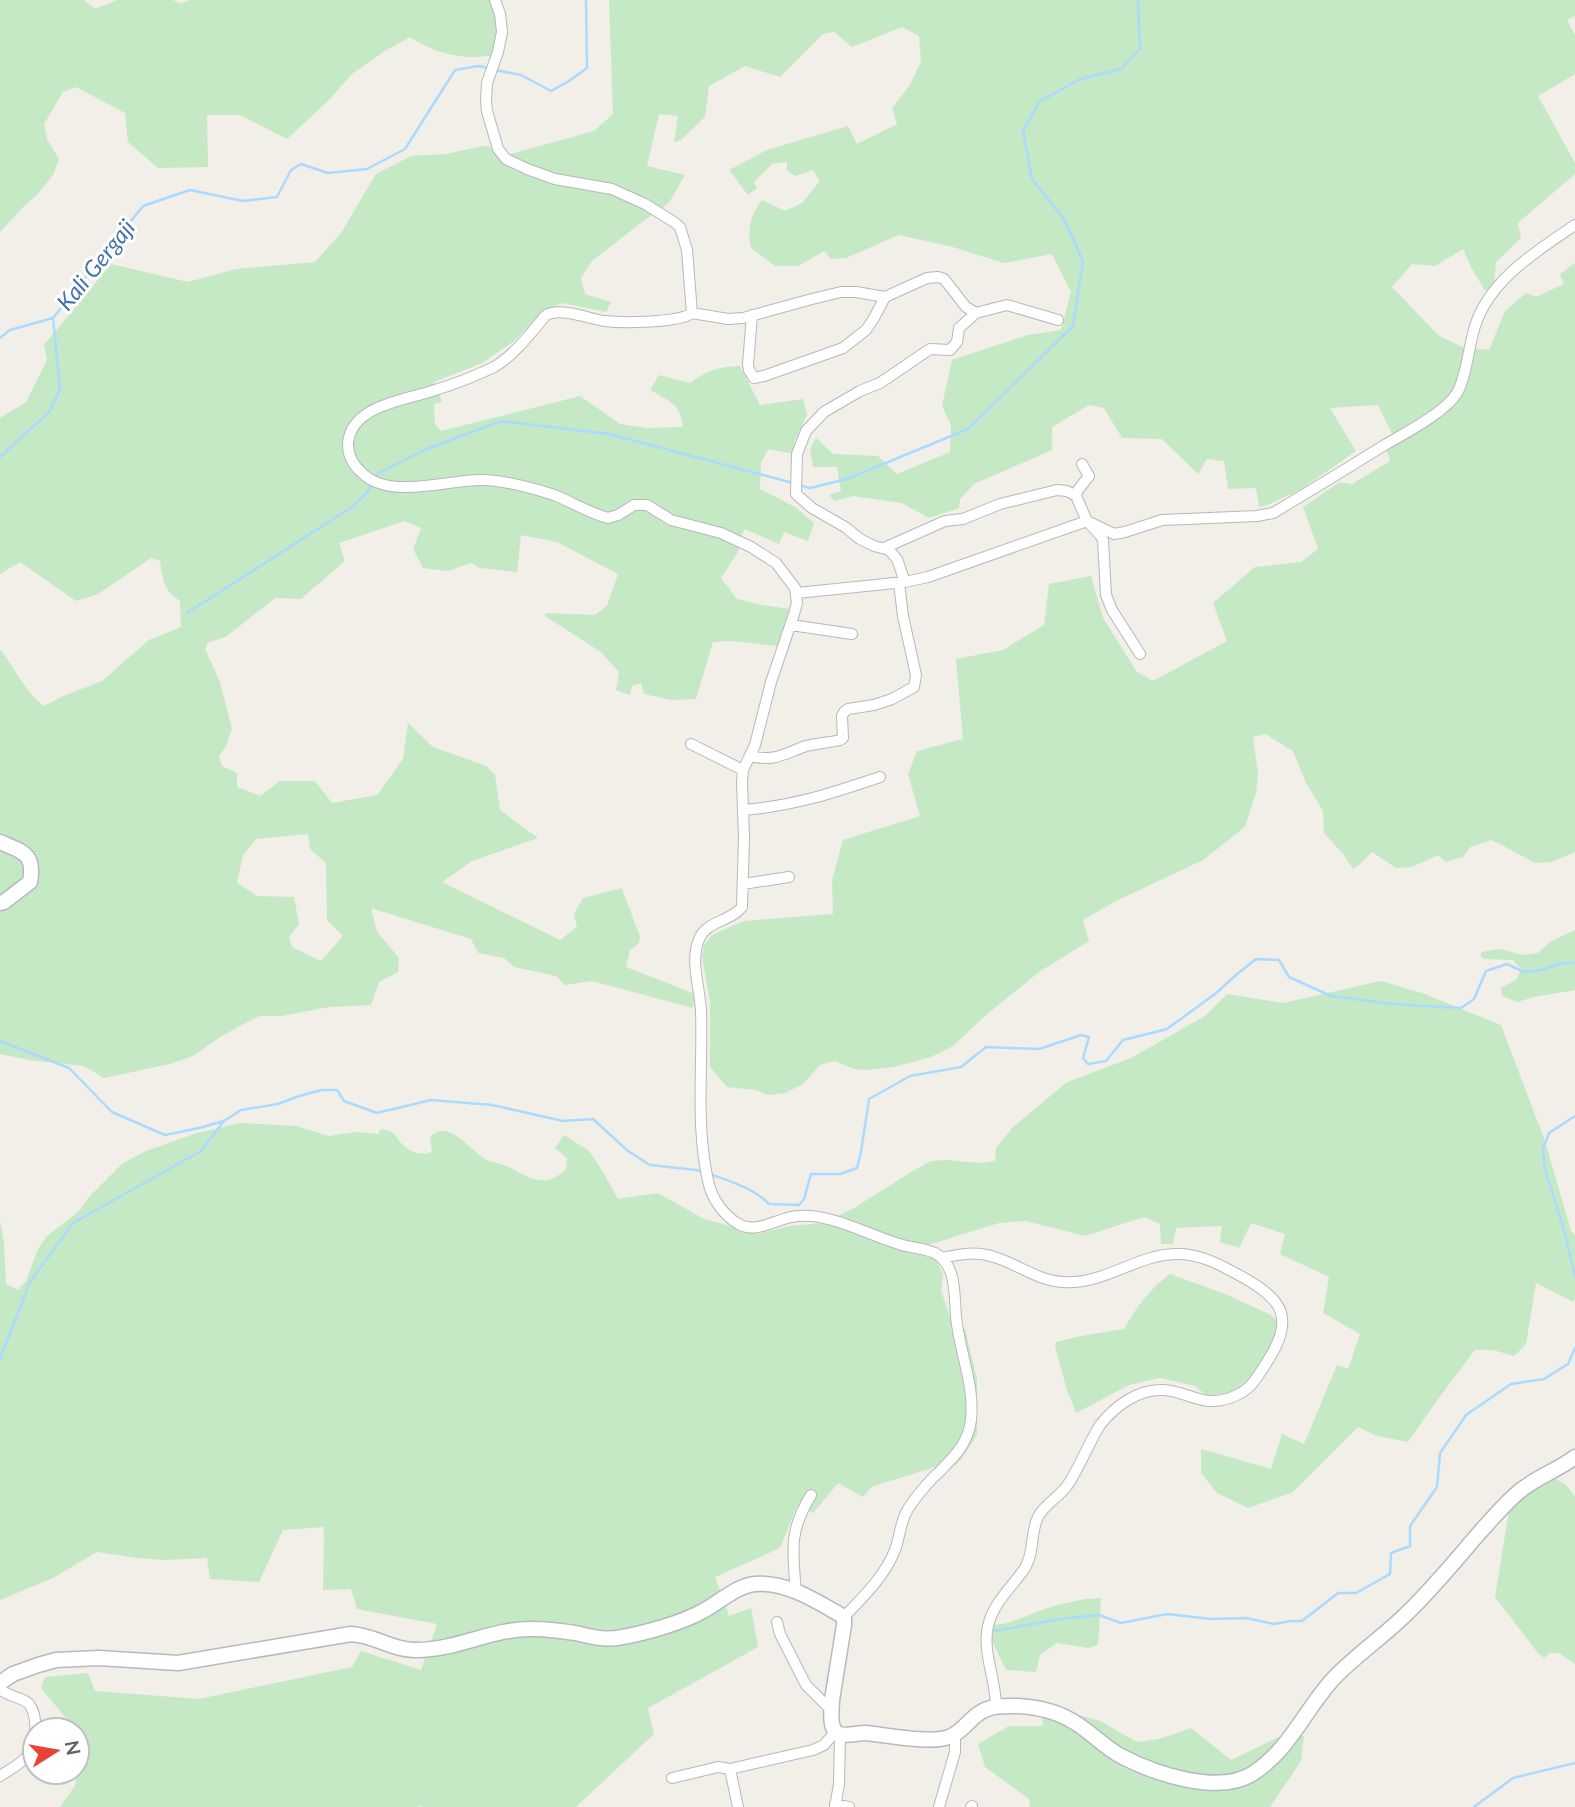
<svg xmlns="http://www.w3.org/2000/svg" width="1575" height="1807" font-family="Lato,sans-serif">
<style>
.green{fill:#c5e8c5;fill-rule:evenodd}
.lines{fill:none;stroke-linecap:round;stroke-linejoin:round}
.stream{stroke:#aadaff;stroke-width:2.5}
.street-casing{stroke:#b5b8bc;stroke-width:12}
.secondary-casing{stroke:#b6babf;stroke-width:17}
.street{stroke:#fff;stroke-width:10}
.secondary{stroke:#fff;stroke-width:14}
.labels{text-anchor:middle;stroke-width:6;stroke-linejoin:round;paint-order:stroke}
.water-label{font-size:23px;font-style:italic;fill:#4174aa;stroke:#fff}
</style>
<rect width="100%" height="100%" fill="#f1efe8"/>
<!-- green -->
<path class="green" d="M0 0H84L95 9 117 0H173L181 4 189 0H493L499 29 493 55C464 61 434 53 410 37L385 51 353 73 327 102 287 139 240 115H207L208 167 158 168 128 142 125 113 76 87 63 92 44 124 47 139 59 159 53 175 37 195 25 205 0 232Z
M609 0H1575V16L1567 20 1575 35V74L1538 96 1575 163V174L1518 223 1521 238 1496 262 1494 285 1485 291 1470 265 1463 249 1435 266 1412 264 1392 287 1439 336 1463 347 1489 350 1505 311 1526 293 1536 297 1564 284 1560 274 1575 263V852L1552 862 1535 863 1500 844 1491 840 1470 847 1463 857 1446 862 1438 855 1412 867 1396 868 1372 852 1359 865 1353 869 1343 854 1324 833 1323 811 1306 783 1293 751 1265 734 1253 737 1258 774 1256 793 1245 827 1203 860 1116 901 1083 920 1089 941 1039 972 986 1015 953 1046 931 1057 894 1067 866 1070 854 1069 835 1061 820 1065 803 1084 785 1093 768 1095 756 1090 727 1087 710 1067V1002L702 957 704 945 712 935 744 921 833 914 832 880 843 840 920 816 908 774 917 751 963 739 956 659 1003 650 1044 625 1049 584 1091 576 1103 618 1137 672 1153 681 1227 641 1213 603 1255 567 1301 562 1318 549 1303 507 1340 482 1352 484 1390 461 1386 449 1396 442 1378 405 1330 408 1356 451 1300 490 1265 506 1259 507 1256 488 1228 489 1224 461 1207 459 1198 474 1162 439 1122 438 1104 408 1089 405 1052 427V450L974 484 960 499 959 508 929 518 902 503 853 496 835 501 829 495 841 491 837 467H813L810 449 816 438 833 454 878 456 897 474 950 452 951 425 942 406 952 360 1028 335 1061 330 1071 292 1052 254 1004 263 953 247 899 235 846 258 831 259 824 251 798 266H775L751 248C747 229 750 216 762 200L785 211 802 203 820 181 813 170 795 176 787 170V162L772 164 754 182 757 188 748 195 729 170 767 150 848 126 857 144 897 124 892 108 910 85 921 61 919 36 902 27 852 47 834 32 823 34 780 77 745 66 709 86 705 117 681 140 674 142 678 116 659 114 647 166 685 175 670 201 664 207 646 219 592 261 581 278 585 294 611 302 606 312 562 303 543 311 514 341 482 363 434 382 442 402 434 404 435 424 441 431 580 396 620 424 647 428 683 427C681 404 668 400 650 390L659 375 690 383C708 370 718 367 740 366L760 405 803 399 807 415 794 442V454L769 449 761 462 760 489 795 507 814 523 808 541 784 532 779 544 744 529 738 552 721 578 737 599 762 605 789 609 777 646 732 641 713 642 696 699 672 700 644 694 641 683 632 686 630 695 616 690 619 672 601 652 545 616 546 613 595 615 607 606 618 574 557 542 521 535 517 572 480 568 471 563 448 571 423 568 413 549 421 528 404 521 339 543 345 561 301 599 275 598 227 636 208 643 205 649 220 682 232 729 226 746 219 756 222 766 237 773V787L260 796 280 781H315L332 803 377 795 403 759 408 723 433 747 486 766 495 775 500 810 538 838 472 861 442 882 560 940 577 927 574 914 583 898 622 888 640 937 639 943 630 950 626 967 695 994 693 1008 592 981 565 985 556 976 514 967 504 958 478 953 471 939 371 908 377 932 399 958 398 972 379 982 371 1005 329 1007 282 1016H260L253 1019 220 1037 193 1056 170 1064 104 1078 84 1066 29 1060 0 1054V649C15 668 25 692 44 706L61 697 102 681 149 640 181 627 180 601C163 589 163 581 160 561L151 558 98 594 76 601 20 562 0 574V418L26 402 47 360 44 345 111 264 188 282 236 269 315 262 341 233 376 174 411 156 446 154 483 146 492 147 500 157 594 131 613 114ZM308 834 310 849 326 863 327 920 343 936 321 961 292 947 289 937 299 924 294 897 257 896 237 883 243 855 256 839Z
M1575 930V990L1533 997 1518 1002 1502 996 1501 988 1517 979 1521 969 1513 960 1484 959 1481 956V952L1500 949 1523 955 1538 953 1550 942Z
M1381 981 1422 993 1501 1025 1545 1141 1571 1231 1575 1235V1298L1573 1302 1536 1283 1526 1344 1514 1356 1493 1350H1475L1438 1399 1408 1442 1377 1436 1358 1427 1293 1492 1248 1508 1217 1493 1201 1473V1449L1271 1469 1282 1434 1304 1444 1337 1365 1348 1369 1360 1334 1323 1313 1329 1277 1280 1254 1285 1234 1251 1223 1239 1248 1220 1242 1222 1226 1176 1228 1173 1244H1161L1160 1224 1144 1217 1085 1236 1026 1221 999 1223 928 1245 943 1273 941 1291 952 1323 965 1329 977 1379V1435L961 1460 939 1479 935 1467 871 1487 863 1497 838 1483 813 1513 797 1506 780 1548 715 1577 729 1616 751 1608 758 1647 648 1708 654 1734 576 1807H422V1806L414 1807H60L76 1784 75 1772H77V1730H70V1723L41 1688 45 1677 88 1673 95 1691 199 1699 352 1667 361 1651 421 1670 437 1624 357 1609 351 1589 323 1590 324 1527 283 1530 259 1582 210 1579 207 1558 163 1560 138 1558 97 1552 53 1578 0 1600V1220L4 1243 6 1284 18 1290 26 1281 38 1249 46 1237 79 1211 88 1198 123 1163 146 1151 197 1133 240 1123 296 1126 329 1136 356 1132 378 1134 381 1129C385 1130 389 1130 393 1133 395 1134 398 1139 400 1142 408 1151 420 1157 432 1152L430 1137C449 1118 469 1150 485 1159 493 1163 504 1164 511 1168 532 1180 547 1188 566 1169L567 1158 555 1148 564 1135 589 1151 603 1172 618 1199 658 1193 702 1218 758 1234 789 1226 824 1223 854 1208 913 1171 931 1161 946 1160 980 1163 995 1161 996 1148 1013 1127 1067 1082 1131 1058 1205 1016 1227 994 1283 1003Z
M1170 1274 1225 1294 1271 1315 1277 1321 1279 1328C1266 1353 1256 1382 1229 1394 1223 1397 1214 1396 1207 1396L1195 1386 1160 1378 1129 1385 1076 1413 1067 1390 1055 1347 1056 1342 1081 1336 1124 1329C1136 1307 1150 1289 1170 1274Z
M1552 1477 1565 1484 1575 1496V1664L1559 1653H1549L1544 1658 1538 1653 1495 1597 1508 1517 1507 1510 1532 1488Z
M1101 1598 1098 1645 1088 1648 1057 1643 1040 1655 1036 1672 1006 1670 985 1626 1008 1623 1053 1606 1085 1599Z
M1040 1705 1100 1721 1137 1742 1159 1739 1191 1728 1231 1760 1283 1735 1304 1736 1301 1761 1270 1807H1030L1029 1799 985 1767 978 1744 1009 1726H1043Z"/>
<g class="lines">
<!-- stream -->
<path class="stream" d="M495 70 521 75 551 91 569 81 587 68 586 0
M0 338 10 330 53 318 143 206 190 190 243 201 277 197 291 170 301 164 328 173 367 169 405 149 455 70 478 66 488 68
M0 457 49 412 60 390 53 318
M375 477 377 474 427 449 501 421 609 434 793 483
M799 485 810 488 847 479 968 429 1073 326 1083 261 1064 219 1032 179 1023 131 1039 102 1078 80 1121 69 1140 49 1138 0
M187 613 352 507 367 493 372 483
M0 1041 69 1068 112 1112 165 1135 199 1128 224 1121 241 1110 278 1104 299 1096 322 1090H337L344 1101 377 1113 431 1100 492 1105 563 1121 593 1119 628 1151 650 1165 696 1170 703 1172
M1575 1116 1549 1133 1543 1149 1545 1169 1564 1230 1575 1276
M709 1174C730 1181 753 1188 769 1204L799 1205 804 1199 811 1174H840L857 1168 861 1152 869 1099 910 1076 961 1067 986 1047 1039 1049 1081 1035 1089 1037 1083 1058 1088 1064 1106 1061 1123 1040 1167 1029 1215 994 1236 975 1256 959 1279 960 1289 977 1331 996 1392 1004 1461 1008 1474 999 1486 971 1507 964 1524 972 1542 970 1562 963H1575
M0 1359 30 1282 73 1223 201 1151 224 1121
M995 1631 1060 1619 1099 1615 1121 1623 1167 1614 1211 1619 1246 1618 1274 1624 1291 1621H1302L1338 1593H1356L1390 1574 1391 1553 1410 1546V1526L1437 1487 1440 1453 1466 1415 1511 1384 1544 1379 1568 1364 1575 1348
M1474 1807 1513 1778 1575 1763"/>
<defs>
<path id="street" d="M495 0 500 14 502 32 498 52 487 83 486 101 487 111 498 149 506 159 527 169 555 179 612 189 645 204 674 222 680 227 687 250 692 313C679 323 622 323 605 321 588 319 559 306 545 316 531 333 512 358 492 368 473 377 452 385 432 391 405 400 349 406 348 445 348 456 354 466 362 473 390 500 445 480 481 480 502 480 534 488 554 495 572 502 589 513 608 518L618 515 634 505H647L671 520 721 533 751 547 776 563 795 588 797 603 794 614 771 682 755 745 743 770 742 782 744 837 742 907C731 921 708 921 700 937 689 960 700 987 701 1011 703 1068 695 1128 709 1185 713 1200 724 1215 737 1223 757 1236 777 1217 798 1216 831 1213 868 1235 899 1244 911 1248 924 1248 935 1253 957 1265 954 1295 956 1316 959 1351 975 1385 971 1420 968 1444 954 1457 938 1473 928 1482 915 1498 908 1509 900 1522 900 1537 895 1550 885 1576 863 1597 844 1617
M692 313 728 319 743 318 812 299 841 292H856L885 297
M752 315 748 364 749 370 754 378 764 376 843 348 866 330 874 318 885 297 927 278 938 277 944 279 966 307 976 313 1007 305 1058 320
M1082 464 1089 476 1078 490 1076 496 1087 521 1100 535 1103 540 1106 595 1112 610 1140 654
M884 548 945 521 963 519 1000 504 1057 490 1067 491 1076 496
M905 582 897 559 889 550 874 546 860 539 845 527 812 508 796 494 797 454 806 431 824 412 860 391 880 383 930 349 950 350 957 342 959 328 976 313
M797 593 905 582 928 577 1087 521 1114 534 1125 532 1162 520 1257 516 1273 513C1310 491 1346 469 1383 446 1403 434 1445 413 1457 393 1466 378 1469 345 1475 326 1490 279 1537 251 1575 225
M791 625 852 634
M691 744 743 770
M750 756C775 762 783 754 806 746 817 743 828 743 840 740L843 738 842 716 844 712 848 709 874 705 892 699 914 687 916 675 903 616 899 583
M743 810C793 806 833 793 880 777
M743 884 789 877
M942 1258C960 1254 976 1251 994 1257 1018 1264 1038 1281 1063 1282 1104 1285 1136 1255 1175 1254 1197 1253 1217 1263 1235 1273 1280 1297 1298 1315 1267 1362 1262 1370 1257 1378 1252 1384 1246 1391 1238 1395 1230 1398 1202 1408 1188 1391 1163 1390 1138 1389 1115 1406 1100 1425 1088 1444 1080 1467 1067 1486 1059 1497 1045 1504 1038 1517 1030 1533 1035 1551 1025 1568 1012 1587 993 1603 988 1626 982 1652 996 1680 996 1706
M796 1593C793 1552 788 1532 811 1495
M777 1622 780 1634 806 1685 832 1711
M0 1689C10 1698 23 1697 29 1704 39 1717 36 1744 27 1756 20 1765 9 1770 0 1776
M730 1769 738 1807
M672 1778 718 1767 730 1769 813 1750 824 1745 835 1732
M835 1804 849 1807
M835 1807 839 1784 840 1735
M939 1807 955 1752V1734
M971 1807 972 1806"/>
<path id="secondary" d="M0 842C23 852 35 853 30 882L4 902 0 903
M0 1683 13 1674 38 1665 56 1660 99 1658 178 1663 351 1634C374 1635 394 1651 417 1650 457 1650 493 1628 533 1629 546 1629 561 1631 575 1633 589 1636 602 1640 617 1638 642 1634 682 1623 703 1611 720 1602 736 1586 755 1584 786 1581 818 1602 844 1617V1625L832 1700C832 1708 829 1723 835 1731 840 1738 857 1733 865 1733 887 1735 930 1744 949 1737 961 1733 968 1721 978 1714 990 1705 1004 1706 1018 1706 1037 1707 1058 1712 1074 1722 1091 1732 1104 1747 1121 1756 1155 1774 1218 1795 1252 1774 1290 1750 1305 1709 1334 1678 1355 1656 1380 1639 1402 1618 1430 1592 1455 1561 1480 1532 1493 1518 1506 1502 1521 1490 1537 1477 1558 1470 1575 1457"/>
</defs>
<!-- street casing -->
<use href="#street" class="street-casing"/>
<!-- secondary casing -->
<use href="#secondary" class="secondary-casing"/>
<!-- street -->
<use href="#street" class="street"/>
<!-- secondary -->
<use href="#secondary" class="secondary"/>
</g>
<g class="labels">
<!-- water labels -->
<g class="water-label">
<text transform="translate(96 265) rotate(-51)" y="8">Kali Gergaji</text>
</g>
</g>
<!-- north arrow -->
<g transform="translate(56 1751) rotate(79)"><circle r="33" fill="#ffffff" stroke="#bfc1c3" stroke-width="2"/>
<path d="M0-5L12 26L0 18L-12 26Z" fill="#ea4335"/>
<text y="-10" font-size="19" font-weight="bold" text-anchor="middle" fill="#5f6368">N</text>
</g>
</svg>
